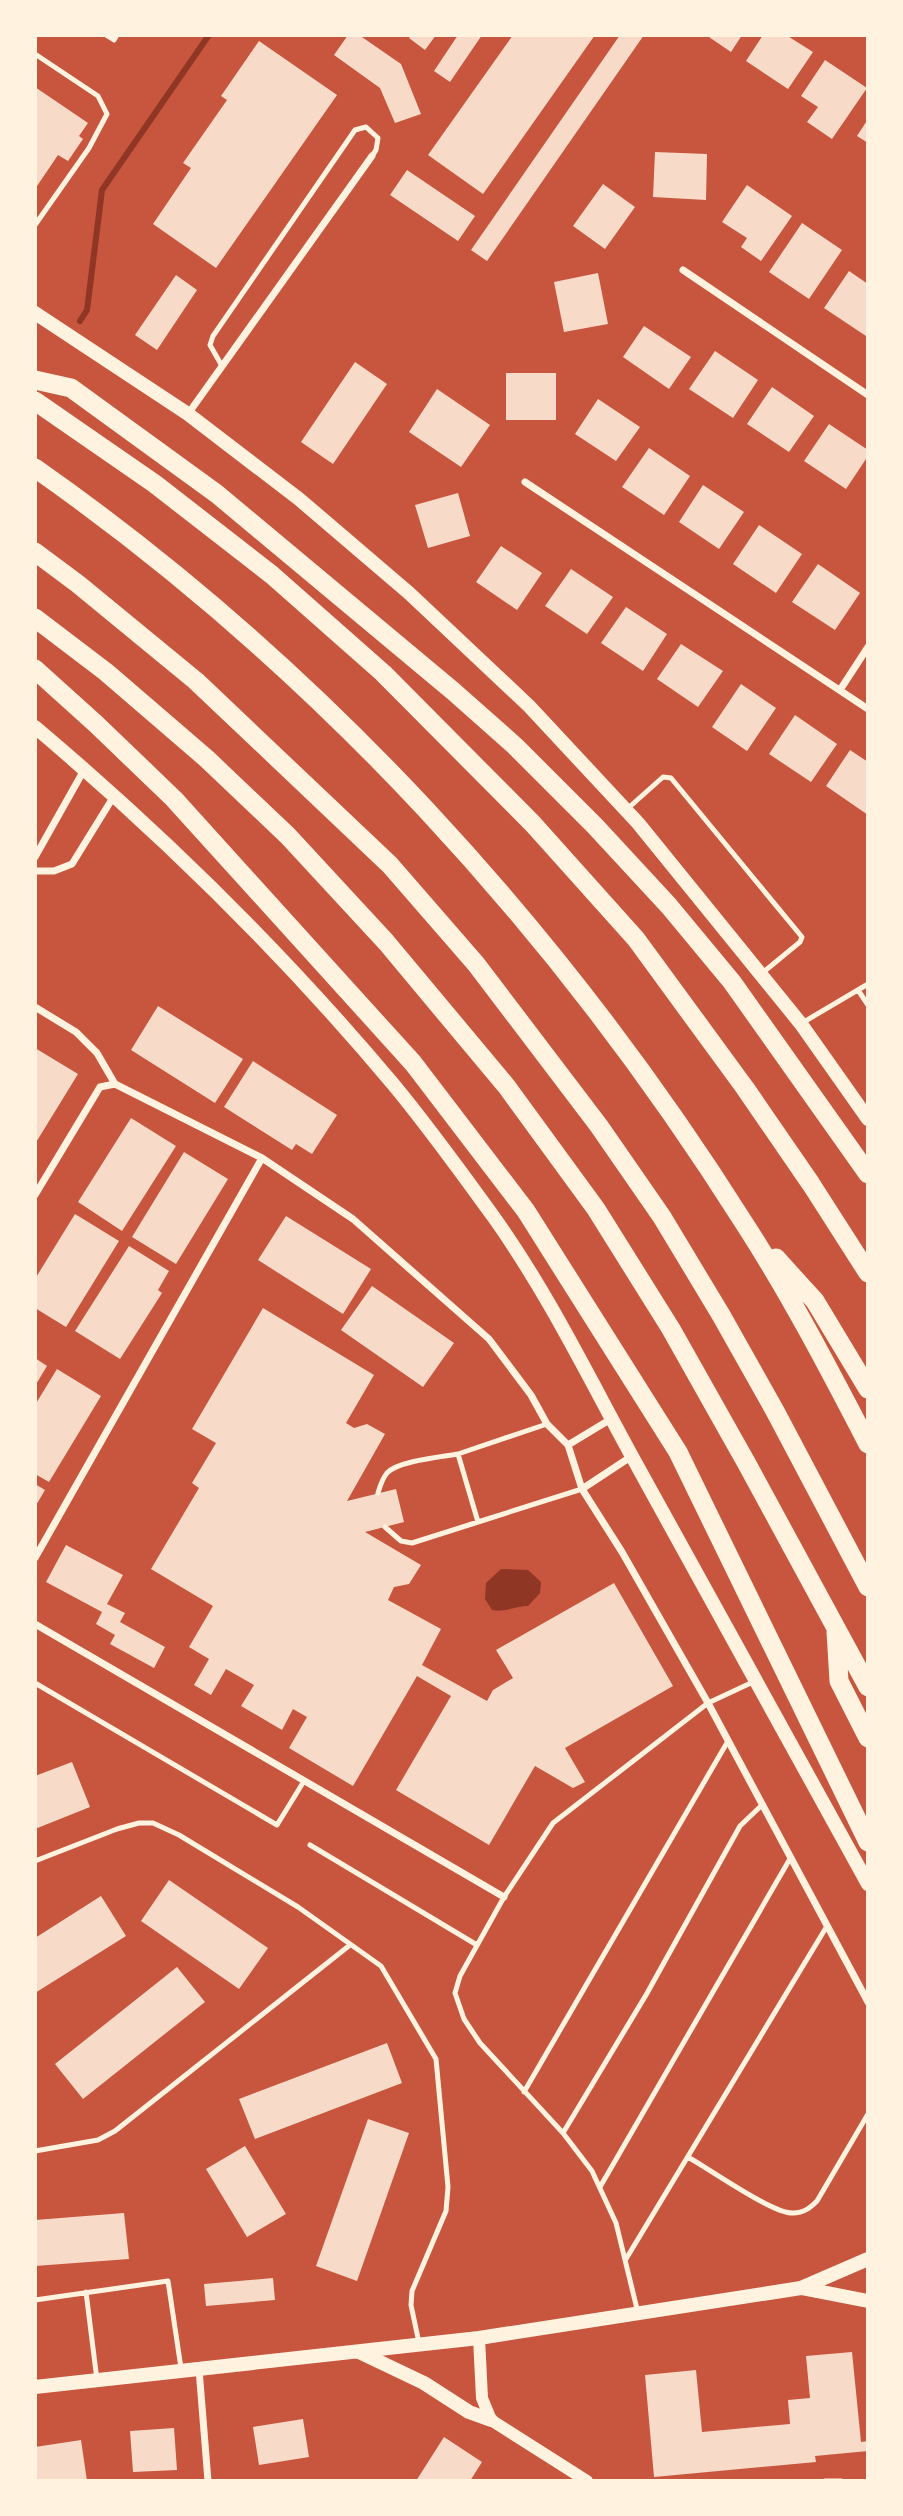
<svg xmlns="http://www.w3.org/2000/svg" width="903" height="2516" font-family="'Varela Round',sans-serif">
<style>
.water{fill:#8f3625}
.lines{fill:none;stroke-linecap:round;stroke-linejoin:round}
.stream{stroke:#8f3625;stroke-width:6}
.building{fill:#f7dbc8}
.service{stroke:#fff3e0;stroke-width:5}
.minor{stroke:#fff3e0;stroke-width:7}
.tertiary{stroke:#fff3e0;stroke-width:12}
.secondary{stroke:#fff3e0;stroke-width:14}
.motorway{stroke:#fff3e0;stroke-width:19}
</style>
<rect width="100%" height="100%" fill="#c8553d"/>
<!-- water -->
<path class="water" d="M501 1569 528 1570 541 1582 540 1593 528 1606C515 1606 504 1613 492 1610L485 1599 486 1583Z"/>
<g class="lines">
<!-- stream -->
<path class="stream" d="M80 321 87 310 102 190 209 35"/>
</g>
<!-- building -->
<path class="building" d="M348 35H359L401 64 421 114 395 123 380 88 334 55Z
M412 35H436L425 50 409 38Z
M458 35H482L450 82 434 71Z
M513 35H595L483 194 428 155Z
M620 35H644L487 261 471 250Z
M706 35H742L731 52Z
M763 35H786L813 52 788 89 746 61Z
M259 41 337 95 216 268 153 224 191 168 183 163 227 100 221 96Z
M825 60 867 88 832 139 807 122 818 107 801 96Z
M35 87 88 123 79 136 83 139 68 161 58 155 35 189Z
M868 119V143L857 136Z
M655 152 707 154 706 200 653 197Z
M407 170 475 216 458 241 390 195Z
M603 184 635 207 605 249 573 226Z
M747 185 792 216 761 261 741 247 747 238 722 222Z
M802 223 842 250 809 299 769 272Z
M849 271 868 284V333L866 336 824 308Z
M598 273 608 324 564 332 554 282Z
M176 275 197 290 157 350 135 335Z
M644 326 691 357 669 389 623 357Z
M715 351 758 380 733 418 689 389Z
M355 362 387 384 333 464 301 442Z
M506 373H556V420H506Z
M772 387 814 416 789 452 747 424Z
M437 389 490 425 461 467 409 432Z
M598 399 640 427 616 461 575 434Z
M829 424 868 450V456L846 489 804 461Z
M649 448 690 476 664 515 622 487Z
M703 485 744 512 719 549 679 522Z
M458 493 470 536 428 548 415 505Z
M759 525 802 554 776 593 733 564Z
M501 546 542 573 517 610 476 582Z
M818 564 860 593 835 630 792 602Z
M571 569 613 597 587 634 545 606Z
M626 607 667 634 643 671 601 643Z
M681 644 723 671 698 707 657 679Z
M741 684 776 708 747 751 712 727Z
M795 715 837 744 811 782 769 754Z
M850 750 868 762V815L826 786Z
M158 1006 243 1059 215 1103 131 1050Z
M35 1048 78 1074 35 1144Z
M253 1061 337 1115 312 1154 296 1144 292 1150 224 1107Z
M131 1118 176 1146 122 1231 78 1202Z
M184 1152 228 1179 176 1264 132 1237Z
M75 1214 119 1241 66 1327 35 1308V1279Z
M286 1216 371 1269 343 1314 258 1260Z
M129 1246 169 1271 158 1290 162 1293 120 1359 75 1331Z
M372 1286 454 1343 423 1387 341 1330Z
M263 1308 374 1375 346 1423 354 1428 367 1424 385 1434 347 1501 396 1489 404 1522 365 1532 421 1565 409 1584 394 1587 388 1600 441 1629 422 1665 487 1701 493 1690 513 1678 496 1650 614 1583 673 1686 565 1748 585 1782 573 1788 535 1766 489 1845 396 1790 451 1696 417 1676 353 1786 289 1748 307 1717 293 1709 282 1730 241 1706 254 1685 226 1669 211 1695 194 1685 209 1659 189 1647 213 1606 151 1569 199 1488 192 1483 216 1443 192 1429Z
M35 1358 47 1366 35 1386Z
M57 1369 101 1396 49 1482 35 1474V1405Z
M35 1484 45 1490 35 1507Z
M66 1545 123 1575 107 1604 125 1613 120 1622 165 1647 154 1668 110 1644 115 1635 96 1624 102 1612 46 1582Z
M72 1762 90 1807 35 1829V1776Z
M169 1880 268 1948 239 1989 141 1921Z
M101 1896 126 1936 35 1993V1938Z
M177 1967 205 2002 83 2099 55 2064Z
M387 2043 402 2083 255 2139 239 2099Z
M368 2119 409 2133 357 2281 316 2266Z
M245 2146 286 2214 247 2237 206 2169Z
M124 2213 129 2259 35 2266V2220Z
M273 2278 275 2300 206 2306 204 2284Z
M852 2352 861 2442 868 2441V2451L815 2456 816 2462 654 2477 645 2375 696 2370 702 2432 790 2424 788 2400 810 2398 806 2356Z
M303 2419 309 2457 259 2465 253 2427Z
M174 2428 177 2470 133 2472 130 2431Z
M444 2437 482 2462 470 2481H416Z
M81 2440 87 2481H37L35 2447Z"/>
<g class="lines">
<!-- service -->
<path class="service" d="M106 35 114 40 117 35
M35 54 98 96 107 114 89 148 35 225
M222 366 210 345 213 336 355 130 366 127 378 138 376 150 372 156
M626 810 663 777 671 778 802 937 800 942 761 974
M858 990 868 1005
M802 1023 868 984
M547 1424 458 1454 478 1522 582 1489
M378 1493C380 1486 382 1479 387 1473 398 1461 441 1457 458 1454
M385 1527 401 1541 412 1543 478 1522
M35 1683 277 1825 304 1781
M310 1845 477 1945
M35 1861 117 1829 139 1823H153L179 1835 298 1907 381 1966 436 2059 448 2187 446 2211 412 2291 411 2305 419 2343
M524 2092 728 1741
M563 2133 646 1995 740 1826 763 1804
M35 2151 98 2140 115 2131 350 1945
M688 2157C709 2169 773 2214 793 2213 804 2213 810 2208 817 2201L868 2114
M600 2187 791 1857
M626 2259 827 1926
M86 2292 97 2380
M35 2300 168 2281 181 2368
M638 2313 616 2223 592 2171 563 2133 480 2043 464 2019 455 1993 460 1976 504 1897 553 1823 708 1703 753 1682
M825 2481H841"/>
<!-- minor -->
<path class="minor" d="M683 270 868 395
M188 414 372 156
M525 482 868 709
M840 690 868 647
M35 857 84 770
M35 871H54L72 864 114 796
M35 1007 76 1032 97 1053 115 1084 262 1158 353 1219 489 1339 531 1395 547 1424 568 1445 582 1489 622 1552 708 1703 868 2002
M35 1195 100 1087 115 1084
M568 1445 611 1419
M582 1489 632 1456
M35 1558 262 1158
M35 1624 504 1897
M199 2369 208 2481"/>
<!-- tertiary -->
<path class="tertiary" d="M479 2338 482 2398 491 2420 587 2481"/>
<!-- secondary -->
<path class="secondary" d="M35 313 188 414 299 499 409 593 529 706 638 823 801 1024 868 1119
M35 727C164 836 284 954 393 1084 428 1126 461 1172 493 1216 548 1293 589 1378 634 1460 712 1601 790 1743 868 1884
M801 2288 868 2301
M359 2352 424 2383 469 2412 491 2420
M35 2387 479 2338 801 2288 868 2259"/>
<!-- motorway -->
<path class="motorway" d="M35 380 71 388 217 494 453 691 515 746 595 826 669 906 732 982 868 1174
M35 401 155 484 272 575 383 673 533 824 636 939 745 1088 811 1184 868 1273
M35 468C319 667 559 930 744 1223 790 1294 829 1369 868 1444
M35 552 78 584 196 681 390 865 476 964 599 1126 662 1217 721 1315 775 1411 868 1587
M35 618 106 672 207 759 288 836 386 942 507 1087 596 1209 671 1329 747 1464 868 1687
M35 669 96 724 174 799 413 1063 526 1211 678 1452 868 1842
M776 1258 815 1301 868 1389
M836 1632 839 1681 868 1738"/>
</g>
<!-- border -->
<rect width="903" height="2516" fill="none" stroke="#fff3e0" stroke-width="74"/>
</svg>
